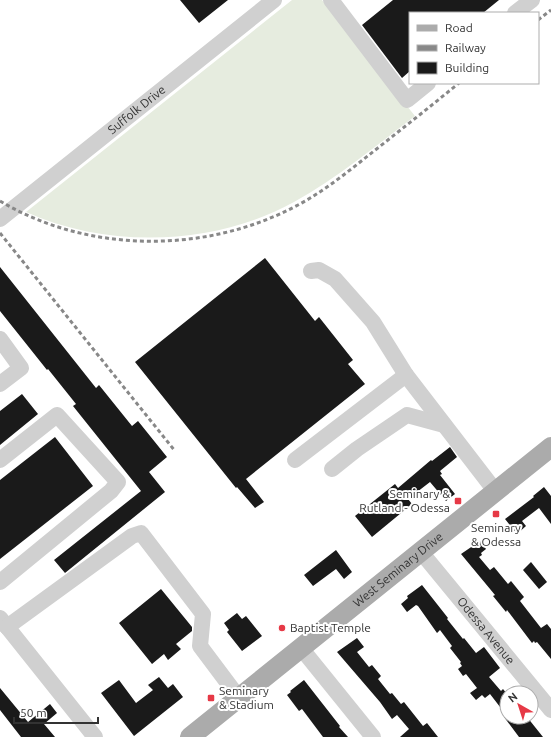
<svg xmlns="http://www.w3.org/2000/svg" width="551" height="737" font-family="Ubuntu,sans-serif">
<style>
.grass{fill:#e6ecdf}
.building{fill:#1a1a1a}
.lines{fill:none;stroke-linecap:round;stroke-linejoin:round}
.minor{stroke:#d0d0d0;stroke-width:16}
.major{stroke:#ababab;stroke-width:20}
.rail{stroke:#888;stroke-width:3;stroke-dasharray:4 3;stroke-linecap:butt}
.poi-dot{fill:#e63946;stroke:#fff;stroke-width:1.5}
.labels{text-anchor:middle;stroke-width:4;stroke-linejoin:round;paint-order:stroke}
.street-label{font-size:12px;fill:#333;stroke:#fff}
.poi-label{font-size:12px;fill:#333;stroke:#fff;text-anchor:start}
</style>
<rect width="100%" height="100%" fill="#fff"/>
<!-- grass -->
<path class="grass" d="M292 0H322L415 116C376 146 337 178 294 202 215 246 108 249 26 212Z"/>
<!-- building -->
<path class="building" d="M180 0H228L199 23Z
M393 0H499L483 13H410V71L402 78 362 25Z
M265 258 315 321 319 317 353 360 348 364 365 384 246 479 264 502 255 508 237 487 236 488 135 362Z
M0 267 96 388 99 385 132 426 138 421 167 457 149 472 165 492 65 573 54 560 141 491 73 406 76 404 48 369 47 370 0 311Z
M22 394 38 414 0 445V411Z
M55 437 93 486 0 559V480Z
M450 447 457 457 440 471 442 474 440 475 455 494 446 501 430 482 408 499 412 504 372 537 355 516 395 484 398 488 431 460 432 461Z
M544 487 551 496V524L539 508 522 521 526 526 517 534 505 519 534 497 533 496Z
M480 541 486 549 481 553 482 555 479 557 490 570 494 567 508 584 511 581 524 597 520 601 541 628 547 624 551 629V659L537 642 535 643 534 641 532 643 507 610 506 612 493 596 495 595 461 554Z
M336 550 352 572 344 579 336 569 313 586 304 575Z
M531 562 547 582 539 589 523 570Z
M422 585 448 618 447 619 463 639 464 638 476 653 484 647 500 668 489 677 501 691 503 689 507 694V716L490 694 485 698 482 695 476 700 470 693 477 688 466 674 463 676 458 669 462 666 460 663 461 662 450 648 452 646 440 630 437 633 418 606 416 605 407 612 401 604 408 598 407 596Z
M161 589 192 627V631L176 644 181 649 168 660 164 654 152 664 119 623Z
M237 613 242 619 246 616 262 636 242 651 227 632 229 630 224 623Z
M357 638 364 647 357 652 369 667 372 665 381 676 378 679 390 694 392 693 401 704 404 702 423 726 427 723 438 737H400L409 729 397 715 392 719 380 702 337 652Z
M159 677 168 688 173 684 183 697 134 736 101 693 119 680 136 703 153 690 148 685Z
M304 680 340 726 339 727 348 737H323L302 709 299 711 287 695 291 692 290 691Z
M0 688 28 722 50 704 57 713 44 724 55 737H21L0 710Z
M504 717H527L543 737H519Z"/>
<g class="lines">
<!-- minor -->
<g class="minor">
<path d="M331 0 407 100 428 83"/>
<path d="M515 13 532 0"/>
<path id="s1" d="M0 219 274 0"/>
<path d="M311 271 319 270 335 279 373 322 406 375"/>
<path d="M0 339 21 368 0 384"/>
<path d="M0 460 57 415 118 482 111 491 0 582"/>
<path d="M295 460 406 375 496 492"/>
<path d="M332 469 357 449 407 415 444 425"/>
<path id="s2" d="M421 552 551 710"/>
<path d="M0 618 95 737"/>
<path d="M7 627 132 536 141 533 203 614 200 646 239 698"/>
<path d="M301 648 373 737"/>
</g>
<!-- major -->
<path class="major" id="s3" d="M190 737 551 447"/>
<!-- rail -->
<path class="rail" d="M538 20 551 10
M0 201C89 254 207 254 298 205 326 190 350 170 374 151 403 128 431 106 459 83
M0 233 175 451"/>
</g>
<!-- markers -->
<g class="poi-dot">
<rect x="454" y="497" width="8" height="8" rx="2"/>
<rect x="492" y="510" width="8" height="8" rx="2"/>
<circle cx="282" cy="628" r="4"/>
<rect x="207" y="694" width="8" height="8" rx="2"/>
</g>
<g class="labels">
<!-- street labels -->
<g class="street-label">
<text dy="4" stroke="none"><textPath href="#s1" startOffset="175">Suffolk Drive</textPath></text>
<text dy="4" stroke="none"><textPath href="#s3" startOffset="267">West Seminary Drive</textPath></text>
<text dy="4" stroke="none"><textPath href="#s2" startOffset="102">Odessa Avenue</textPath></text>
</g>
<!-- poi labels -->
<g class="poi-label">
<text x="450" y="498" text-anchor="end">Seminary &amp;<tspan x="450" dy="14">Rutland - Odessa</tspan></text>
<text x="496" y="532" text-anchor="middle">Seminary<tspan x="496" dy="14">&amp; Odessa</tspan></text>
<text x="290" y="632">Baptist Temple</text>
<text x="219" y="695">Seminary<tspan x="219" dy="14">&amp; Stadium</tspan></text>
</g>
</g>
<!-- legend -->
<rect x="409" y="12" width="130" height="72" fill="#ffffff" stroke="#adadad"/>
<rect x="417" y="25" width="20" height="6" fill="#ababab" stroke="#adadad"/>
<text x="445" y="32" font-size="12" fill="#333333">Road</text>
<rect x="417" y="45" width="20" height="6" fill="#888888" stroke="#adadad"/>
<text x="445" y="52" font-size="12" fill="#333333">Railway</text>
<rect x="417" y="62" width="20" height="12" fill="#1a1a1a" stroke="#adadad"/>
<text x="445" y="72" font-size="12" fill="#333333">Building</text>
<!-- north arrow -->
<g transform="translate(519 705) rotate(321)"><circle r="19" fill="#ffffff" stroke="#adadad"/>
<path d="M0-3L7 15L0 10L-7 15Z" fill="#e63946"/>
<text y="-6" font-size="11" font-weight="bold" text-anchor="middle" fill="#333333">N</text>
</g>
<!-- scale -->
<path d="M14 717v6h84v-6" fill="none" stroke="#333333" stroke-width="2"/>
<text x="20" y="717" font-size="12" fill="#333333" stroke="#ffffff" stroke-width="3" paint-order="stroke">50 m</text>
</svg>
